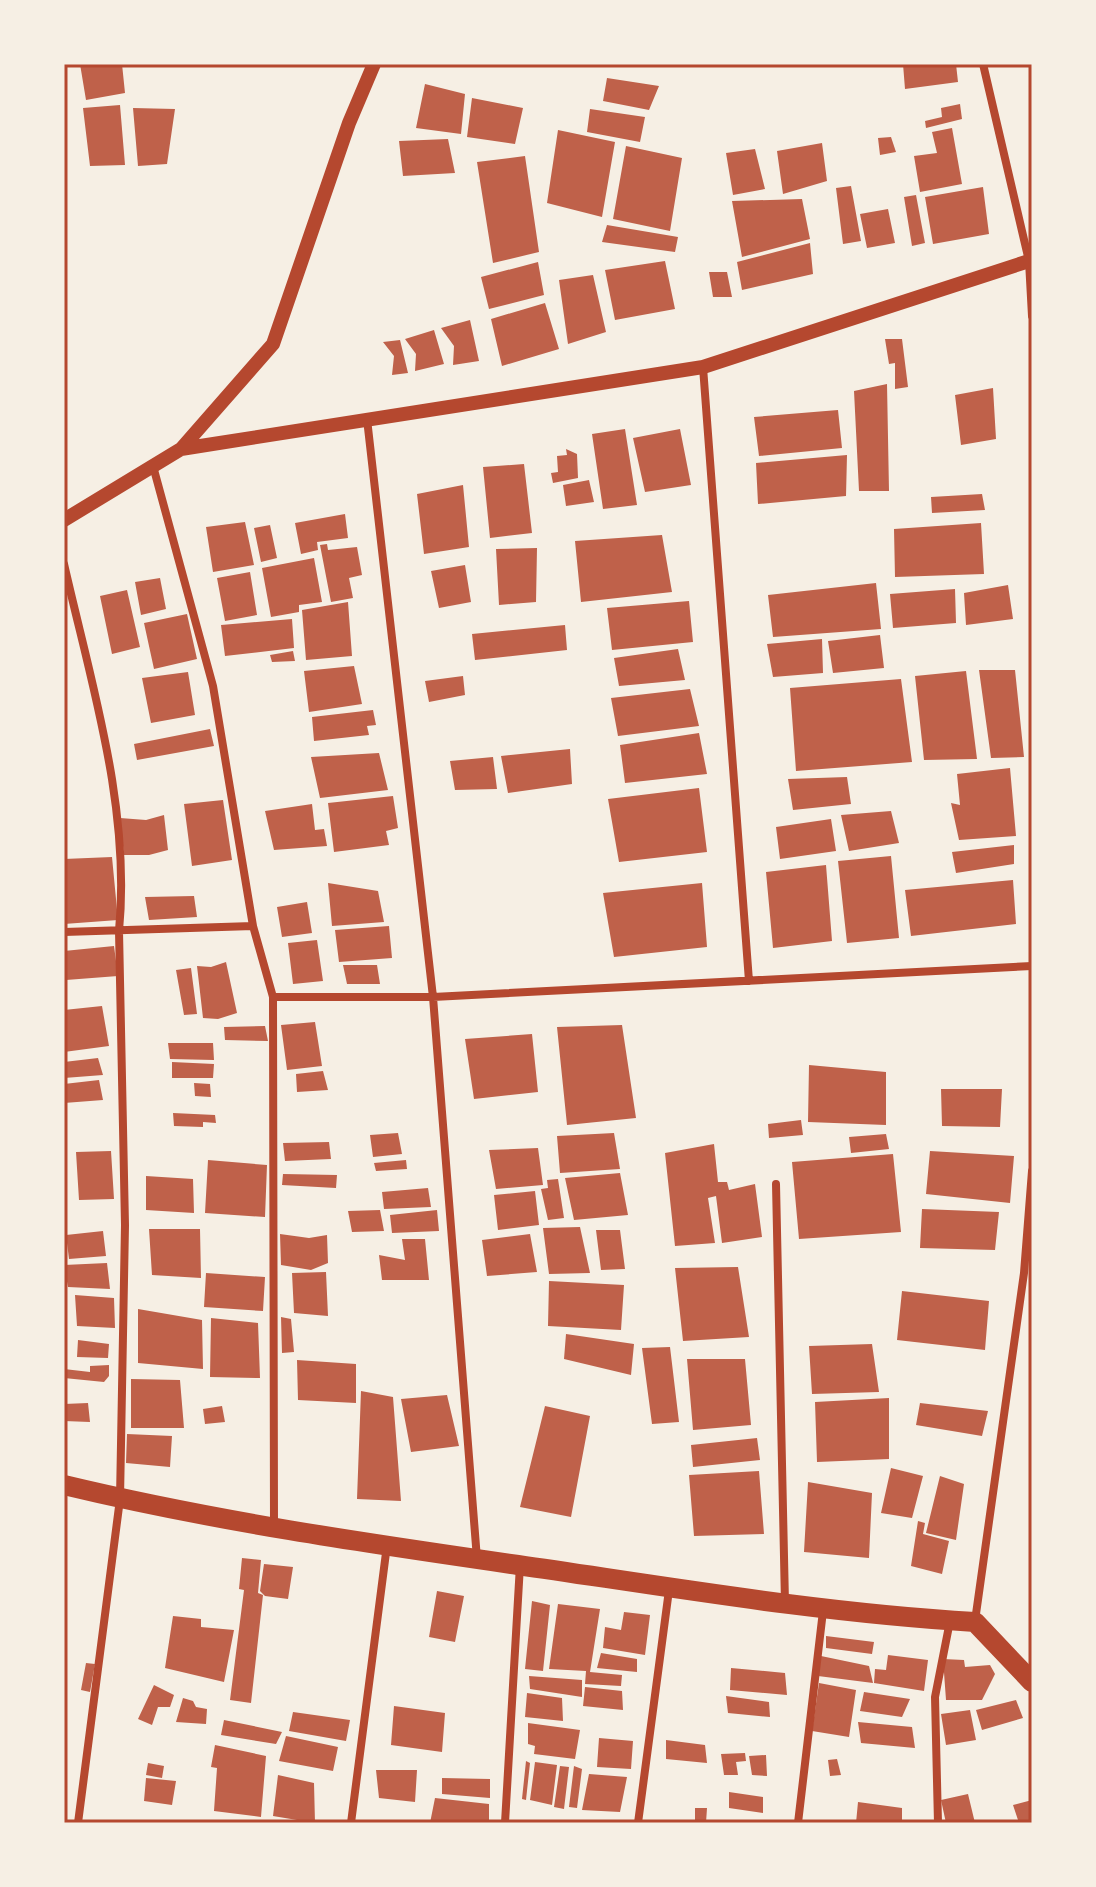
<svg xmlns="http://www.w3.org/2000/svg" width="1096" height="1887" font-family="'Alegreya Sans',sans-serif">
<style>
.building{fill:#bf614a}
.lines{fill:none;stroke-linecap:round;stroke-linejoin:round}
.minor{stroke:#b5482f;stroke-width:8}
.tertiary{stroke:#b5482f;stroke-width:14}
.primary{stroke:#b5482f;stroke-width:20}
.neatline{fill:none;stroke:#b5482f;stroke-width:3}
</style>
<rect width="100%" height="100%" fill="#f6efe4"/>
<!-- building -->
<path class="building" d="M80 64H122L125 93 86 100Z
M903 64H956L958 82 905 89Z
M607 78 659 86 649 110 603 101Z
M425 84 465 94 461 134 416 128Z
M472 98 523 108 515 144 467 137Z
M960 104 962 119 926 128 925 121 942 117 941 108Z
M120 105 125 165 90 166 83 108Z
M133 108 175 109 167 164 138 166Z
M590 109 645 117 640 142 587 132Z
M952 128 962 184 920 192 914 156 937 153 932 132Z
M558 130 615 142 602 217 547 203Z
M891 137 896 152 880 155 878 138Z
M448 139 455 173 403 176 399 141Z
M822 143 827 181 783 194 777 151Z
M626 146 682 158 670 231 613 219Z
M755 149 765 189 733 195 726 153Z
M525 156 539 252 493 263 477 162Z
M851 186 861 241 843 244 836 188Z
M983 187 989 234 933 244 925 197Z
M916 195 925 243 912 246 904 197Z
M802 199 810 239 742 257 732 201Z
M888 209 895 243 867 248 860 214Z
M607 225 678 237 675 252 602 242Z
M810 243 813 274 742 290 737 262Z
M665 261 675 309 615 320 605 270Z
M538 262 544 295 489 309 481 277Z
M709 272H727L732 297H713Z
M593 275 606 332 568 344 559 280Z
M545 303 559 349 502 366 491 319Z
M470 320 479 361 453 365 454 346 441 328Z
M434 330 444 364 415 371 416 354 405 339Z
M885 339H902L908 387 895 389V363L889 364Z
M400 340 408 373 392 375 394 356 383 342Z
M887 384 889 491H859L854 391Z
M993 388 996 439 961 445 955 395Z
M838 410 842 448 759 456 754 417Z
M625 429 637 505 603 509 592 434Z
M680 429 691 485 645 492 633 438Z
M566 449 577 454 578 478 553 483 551 473 558 472 557 456 567 455Z
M847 455 846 496 758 504 756 463Z
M524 464 532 533 490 538 483 467Z
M589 480 594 502 566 506 563 485Z
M463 485 469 547 424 554 417 494Z
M982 494 985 510 932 513 931 497Z
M345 514 348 538 317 542 318 550 301 554 295 523Z
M245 522 254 565 213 572 206 527Z
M981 523 984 574 895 577 894 529Z
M270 525 277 558 261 562 254 528Z
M662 535 672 592 581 602 575 541Z
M327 544 328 550 357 547 362 575 349 578 353 598 331 602 320 545Z
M537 548 536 602 499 605 496 549Z
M314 558 322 602 299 605V612L271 617 262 568Z
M465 565 471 602 439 608 431 571Z
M250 572 257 615 225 621 217 578Z
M160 578 166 609 141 615 135 582Z
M876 583 881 629 773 637 768 595Z
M1008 585 1013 619 966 625 964 593Z
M955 589 956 623 893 628 890 594Z
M127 590 140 647 112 654 100 596Z
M689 601 693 642 612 650 607 608Z
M348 602 352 656 306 660 302 610Z
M187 614 197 659 154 669 144 623Z
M292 619 294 648 225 656 221 625Z
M565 625 567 650 475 660 472 634Z
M880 635 884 668 833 673 828 641Z
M822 639 823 673 773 677 767 644Z
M678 649 685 680 619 686 614 658Z
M293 651 295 661 272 662 270 655Z
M354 666 362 704 309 712 304 671Z
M979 670H1015L1024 757 991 758Z
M966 671 977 759 924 760 915 676Z
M188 672 195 715 151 723 142 678Z
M463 676 465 695 429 702 425 681Z
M901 679 912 762 796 771 790 688Z
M690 689 699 726 618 736 611 698Z
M373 710 376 725 367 726 369 735 314 741 312 717Z
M210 729 214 746 137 760 134 744Z
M699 733 707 774 625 783 620 745Z
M570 749 572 784 508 793 501 756Z
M379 753 388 790 320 798 311 757Z
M493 757 497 789 455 790 450 761Z
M1010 768 1016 836 959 840 951 803 960 805 957 774Z
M847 777 851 804 793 810 788 779Z
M699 788 707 852 619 862 608 799Z
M393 796 398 828 386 831 389 845 334 852 328 803Z
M223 800 232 860 192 866 184 804Z
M312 804 315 830 324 829 327 846 274 850 265 811Z
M891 811 899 843 849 851 841 815Z
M164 815 168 850 149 855H124L120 818 146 820Z
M831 819 836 851 780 859 776 827Z
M1014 845V864L956 873 952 852Z
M891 856 899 938 847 943 838 861Z
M112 857 118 920 64 924V859Z
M826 865 832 941 773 948 766 872Z
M1013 880 1016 924 911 936 905 890Z
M328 883 378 891 384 922 332 926Z
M702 883 707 947 614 957 603 893Z
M194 896 197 917 149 920 145 897Z
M307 902 312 933 282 937 277 907Z
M389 926 392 958 339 962 335 930Z
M317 940 323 981 293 984 288 943Z
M114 946 118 976 66 980 64 951Z
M226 962 237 1013 218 1019 203 1018 197 966 211 967Z
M343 965H377L380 984H347Z
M191 968 197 1014 184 1015 176 970Z
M102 1006 109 1046 64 1052V1010Z
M315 1022 322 1066 287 1070 281 1025Z
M622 1025 636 1118 567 1125 557 1027Z
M265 1026 268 1041 225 1040 224 1027Z
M532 1034 538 1092 474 1099 465 1039Z
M168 1043H213L214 1060 170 1059Z
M98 1058 103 1075 64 1078V1062Z
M172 1062 214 1064 213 1078H172Z
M809 1065 886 1072V1125L808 1122Z
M323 1071 328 1090 297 1092 296 1074Z
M99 1080 103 1100 64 1103V1084Z
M194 1083 210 1084 211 1097 195 1096Z
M941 1089H1002L1000 1127 942 1126Z
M173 1113 215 1115 216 1123 203 1122V1127L174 1126Z
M801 1120 803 1135 769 1138 768 1124Z
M398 1133 402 1154 373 1157 370 1135Z
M614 1133 620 1169 560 1173 557 1136Z
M886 1134 889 1149 851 1153 849 1137Z
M329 1142 331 1159 285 1161 283 1143Z
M714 1144 718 1182H727L729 1190 755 1184 762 1237 722 1243 716 1196 708 1198 715 1243 675 1246 665 1153Z
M538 1148 543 1185 496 1189 489 1150Z
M111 1151 114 1199 79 1200 76 1152Z
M930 1151 1014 1156 1010 1203 926 1194Z
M893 1154 901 1232 799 1239 792 1162Z
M208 1160 267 1165 265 1217 205 1213Z
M406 1160 407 1169 376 1171 374 1163Z
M620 1173 628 1215 574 1220 565 1178Z
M283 1174 337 1175 336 1188 282 1185Z
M146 1176 193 1179 194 1213 146 1210Z
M558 1179 564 1218 548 1220 541 1189 548 1188 547 1180Z
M428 1188 431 1207 384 1209 382 1192Z
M535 1191 539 1225 498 1230 494 1195Z
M922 1209 999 1212 995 1250 920 1248Z
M380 1210 384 1231 352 1232 348 1211Z
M437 1210 439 1231 392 1233 390 1215Z
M580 1227 590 1273 549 1274 543 1228Z
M149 1229H200L201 1278 152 1275Z
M596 1230H620L625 1269 601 1270Z
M103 1231 106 1256 69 1259 66 1235Z
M280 1234 309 1238 327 1235 328 1263 311 1270 281 1265Z
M530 1234 537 1272 487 1276 482 1240Z
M402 1239H425L429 1280H382L379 1255 405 1260Z
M107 1263 110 1289 68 1287 64 1265Z
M738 1267 749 1337 683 1341 675 1268Z
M326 1272 328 1316 294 1313 292 1273Z
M206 1273 265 1277 263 1311 204 1307Z
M549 1281 624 1285 621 1330 548 1326Z
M902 1291 989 1301 985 1350 897 1340Z
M75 1295 114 1298 115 1328 77 1326Z
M138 1309 202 1320 203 1369 138 1363Z
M281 1317 291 1319 294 1352 282 1353Z
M211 1318 258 1323 260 1378 210 1377Z
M566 1334 634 1344 631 1375 564 1359Z
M78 1340 109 1344 108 1358 77 1357Z
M872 1344 879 1392 812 1394 809 1346Z
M670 1347 679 1422 652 1424 642 1348Z
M687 1359H745L751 1425 693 1430Z
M297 1360 356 1364V1403L298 1400Z
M109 1365V1376L104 1382 64 1378V1369L90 1372V1366Z
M131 1379 180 1380 184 1428H131Z
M361 1391 393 1397 401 1501 357 1499Z
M447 1395 459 1446 411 1452 401 1399Z
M889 1398V1459L817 1462 815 1402Z
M88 1403 90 1422 64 1421V1404Z
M920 1403 988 1411 982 1436 916 1425Z
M222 1406 225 1422 205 1424 203 1409Z
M545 1406 590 1416 571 1517 520 1507Z
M127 1434 172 1436 170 1467 126 1463Z
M757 1438 760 1460 693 1467 691 1445Z
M891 1468 923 1476 912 1518 881 1513Z
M759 1471 764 1534 694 1536 689 1475Z
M940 1476 964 1484 956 1540 926 1533Z
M808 1482 872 1493 869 1558 804 1552Z
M918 1521 925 1523 923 1534 949 1541 942 1574 911 1566Z
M242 1558 261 1560 258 1593 263 1595 251 1703 230 1700 244 1590 239 1589Z
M264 1564 293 1567 288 1599 265 1596 260 1591Z
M437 1591 464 1596 455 1642 429 1637Z
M532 1601 550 1605 543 1671 525 1669Z
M558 1604 600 1609 590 1672 622 1675 621 1686 585 1684 586 1671 549 1669Z
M624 1612 650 1615 645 1655 603 1648 605 1627 621 1630Z
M173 1616 201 1619V1627L234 1630 224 1682 165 1668Z
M826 1636 874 1642 872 1654 826 1648Z
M601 1653 637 1659V1672L597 1668Z
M888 1655 928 1660 924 1691 874 1683 875 1669 886 1670Z
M821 1656 869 1666 873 1683 818 1676Z
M943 1659 964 1660 965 1667 990 1665 995 1674 982 1700H946Z
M86 1663 95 1664 90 1692 81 1690Z
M731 1668 785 1673 787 1695 730 1690Z
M529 1676 582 1680V1697L530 1689Z
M819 1683 856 1690 849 1737 812 1731Z
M154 1685 174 1695 170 1707H158L152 1725 138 1719Z
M585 1687 622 1691 623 1710 583 1706Z
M864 1692 910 1699 902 1717 860 1711Z
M527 1693 562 1698 563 1721 525 1717Z
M726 1696 769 1702 770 1717 728 1713Z
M183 1698 193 1701 196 1707 207 1709 206 1724 176 1722Z
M1016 1700 1023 1718 982 1730 976 1710Z
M394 1706 445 1713 442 1752 391 1745Z
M970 1710 976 1740 946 1745 941 1714Z
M293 1712 350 1720 346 1741 289 1731Z
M224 1720 282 1732 276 1744 221 1735Z
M858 1722 912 1727 915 1748 861 1743Z
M528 1723 580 1730 575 1759 534 1754 535 1746 528 1744Z
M286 1736 338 1747 333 1771 279 1761Z
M599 1738 633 1741 631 1769 597 1767Z
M666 1740 705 1745 707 1763 666 1759Z
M215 1745 266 1756 261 1817 214 1811 217 1768 211 1767Z
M745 1753 746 1761 736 1762 738 1775H724L721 1754Z
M766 1755 767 1776 752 1775 749 1756Z
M837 1759 841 1775 830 1776 828 1760Z
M526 1761 530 1763 526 1800 522 1799Z
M535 1762 557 1765 552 1805 530 1800Z
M148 1763 164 1766 162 1778 146 1775Z
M560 1766 569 1767 564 1809 554 1807Z
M574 1766 582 1769 577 1808 569 1807Z
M376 1770H417L415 1802 379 1798Z
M589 1774 627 1777 620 1812 582 1810Z
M278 1775 314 1783 315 1823 273 1816Z
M146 1778 176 1781 172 1805 144 1801Z
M442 1778 490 1779V1798L442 1794Z
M729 1792 763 1797V1813L729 1808Z
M968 1794 975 1823H946L941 1800Z
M435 1798 489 1804V1823H430Z
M1032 1800V1821L1019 1823 1013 1805Z
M858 1802 902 1808V1823H856Z
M695 1808H707L706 1823H695Z"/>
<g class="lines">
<!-- minor -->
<path class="minor" d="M983 64 1029 261 1032 316
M703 367 749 981
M367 419 433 997 477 1559
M153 466 213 686 253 926
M64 564C91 683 131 808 119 931L125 1225 120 1499 78 1823
M64 932 253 926 273 997H433L1032 966
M273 997 274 1528
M776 1184 785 1603
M975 1621 1024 1273 1032 1171
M351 1823 387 1545
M505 1823 520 1565
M638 1823 669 1590
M798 1823 823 1611
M938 1823 935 1697 950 1621"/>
<!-- tertiary -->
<path class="tertiary" d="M181 449 703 367 1032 260
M64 520 181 449 273 344 349 123 374 64"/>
<!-- primary -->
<path class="primary" d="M64 1485C214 1521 365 1543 518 1565 670 1587 821 1613 975 1622L1032 1682"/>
</g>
<!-- border -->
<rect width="1096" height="1887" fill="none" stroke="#f6efe4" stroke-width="132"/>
<rect x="66" y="66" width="964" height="1755" class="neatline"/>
</svg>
